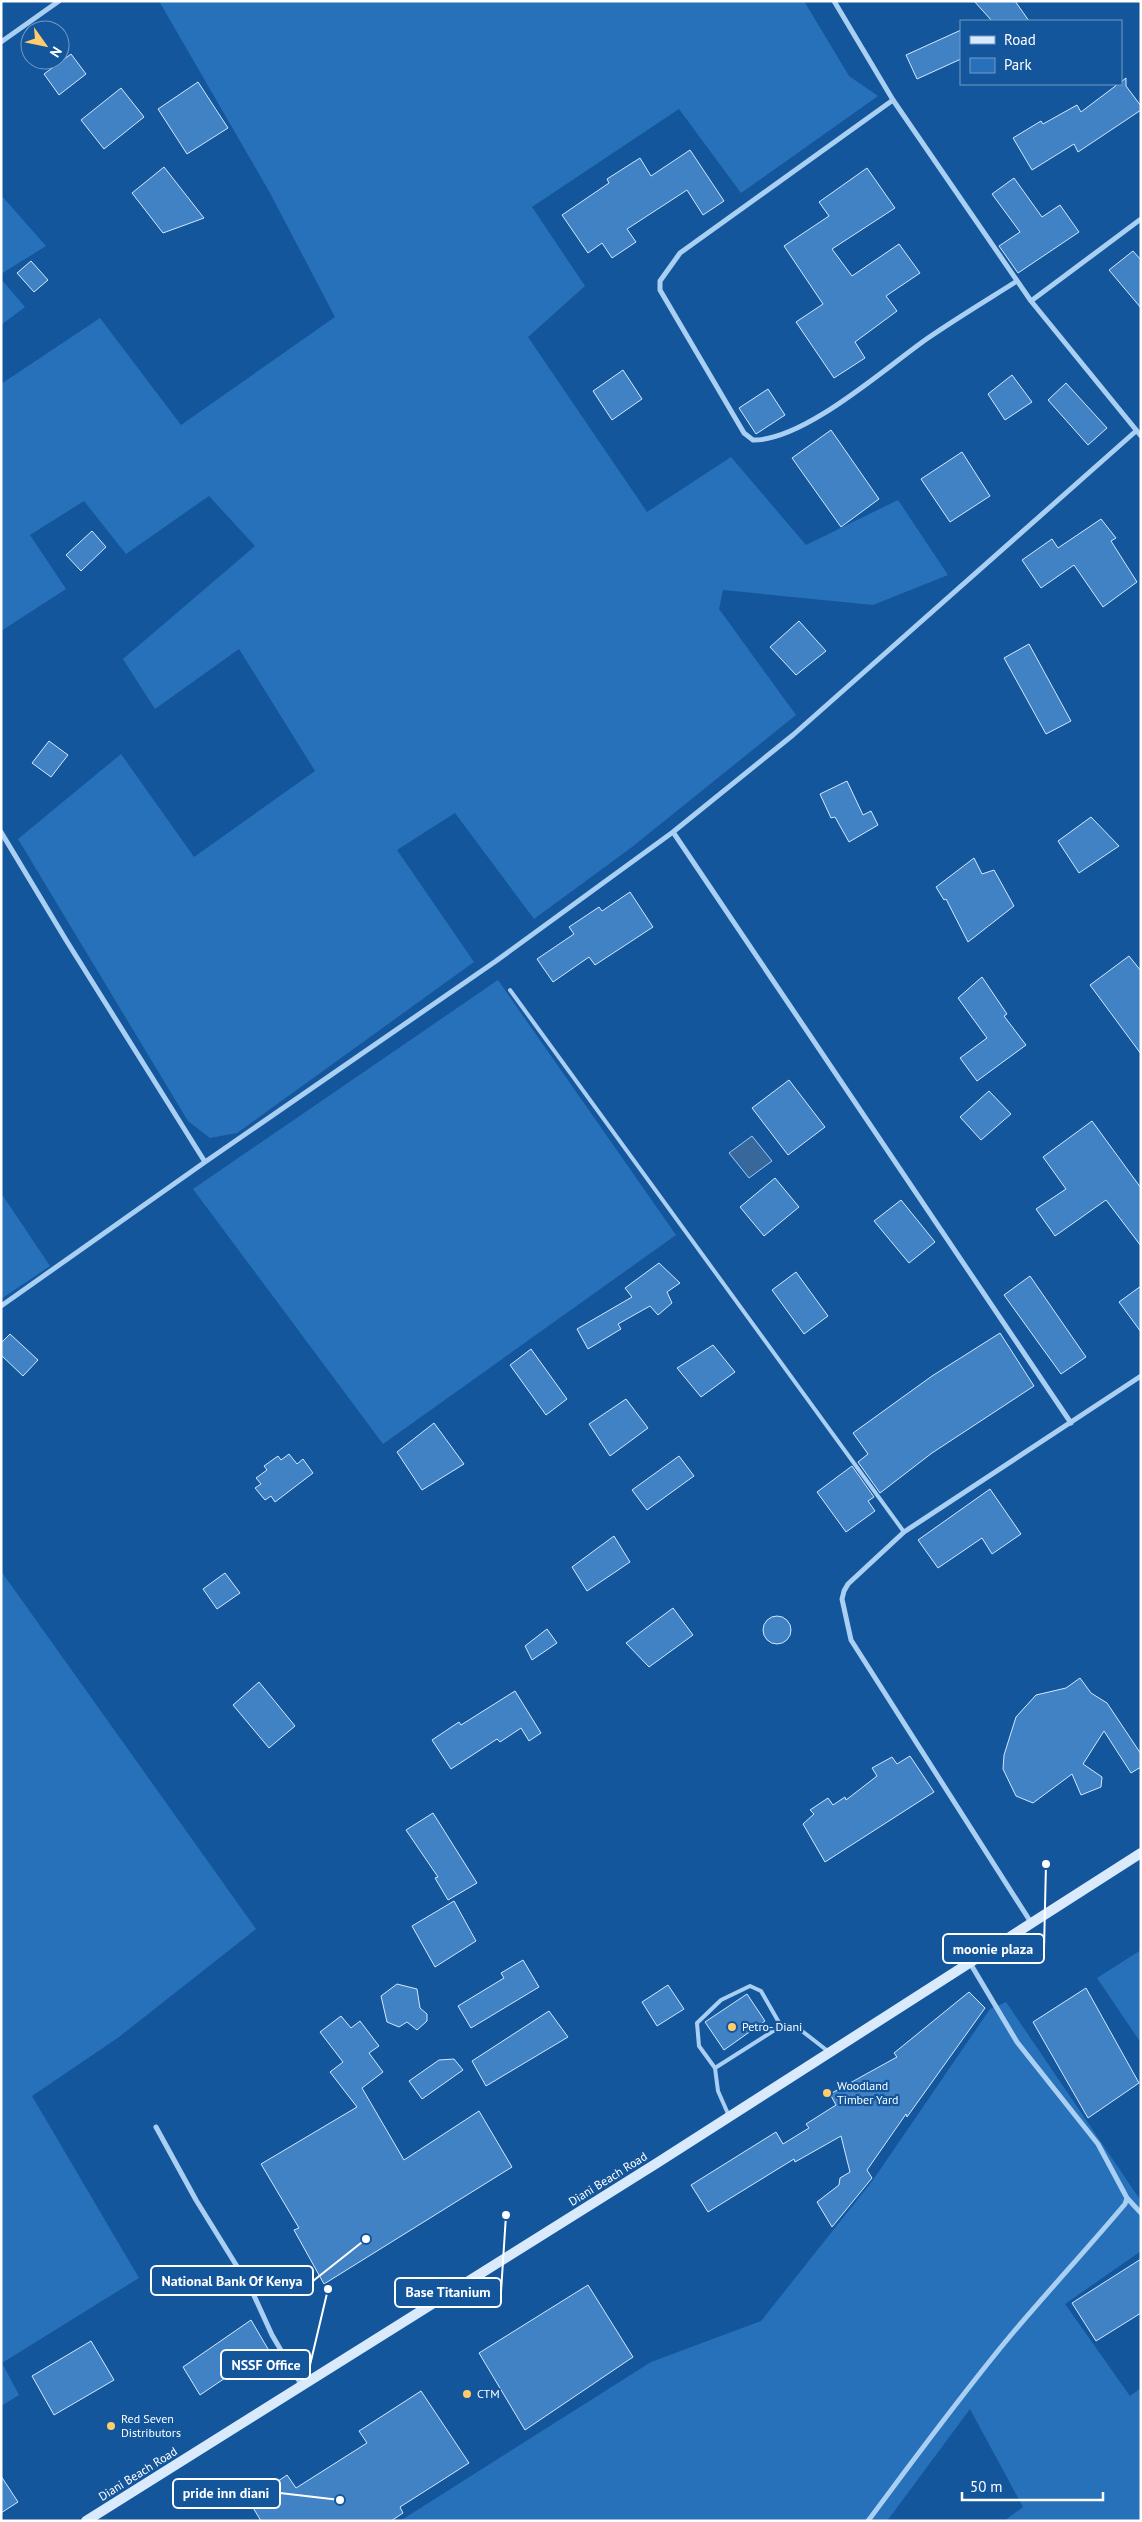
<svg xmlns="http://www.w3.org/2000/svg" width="1142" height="2522" font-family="'PT Sans',sans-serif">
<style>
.green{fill:#2771ba}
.water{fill:#38689b;stroke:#9ccaf6}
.building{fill:#4182c5;stroke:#d2e8fd}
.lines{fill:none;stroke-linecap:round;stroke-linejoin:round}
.service{stroke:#a9cff3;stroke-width:4}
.minor{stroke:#a9cff3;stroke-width:5}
.secondary{stroke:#d9eafd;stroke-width:10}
.poi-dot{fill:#ffcd6c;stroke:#14569c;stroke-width:2}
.labels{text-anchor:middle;stroke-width:4.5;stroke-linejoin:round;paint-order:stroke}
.poi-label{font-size:12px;fill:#fff;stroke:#14569c;text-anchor:start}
.street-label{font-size:12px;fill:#fff;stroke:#14569c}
.leader{fill:none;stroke:#fff;stroke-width:2}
.callout-dot{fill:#fff;stroke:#14569c;stroke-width:2}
.callout{fill:#14569c;stroke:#fff;stroke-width:2}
.callout-label{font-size:14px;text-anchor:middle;font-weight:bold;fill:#fff}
</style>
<rect width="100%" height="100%" fill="#14569c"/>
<!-- green -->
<path class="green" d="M159 1H804L849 76 878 96 741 193 679 109 532 207 585 286 528 337 647 512 731 457 806 545 898 500 948 575 873 605 723 590 719 609 796 715 632 847 534 919 455 813 397 850 474 962 237 1133 210 1138 188 1121 18 839 121 754 194 857 315 771 239 649 155 709 123 659 255 546 209 496 126 554 84 501 30 535 66 589 1 631V384L100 318 181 425 335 317 270 193Z
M1 195 46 246 1 274Z
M1 279 25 307 1 325Z
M498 980 676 1235 383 1444 193 1189Z
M1 1193 50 1266 1 1299Z
M1 1571 256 1929 119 2037 32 2096 139 2278 2 2363 19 2395 1 2406Z
M1141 1950V2043L1097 1978Z
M1006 2002 1141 2201V2251L1065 2304 1130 2396 1141 2388V2521H1004L1023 2507 970 2409 887 2521H400L651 2362 761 2321 873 2180 990 2009Z"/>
<!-- water -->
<path class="water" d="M752 1136 772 1161 749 1178 729 1153Z"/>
<!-- building -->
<path class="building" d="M974 1H1015L1029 21H992Z
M961 30V59L917 79 906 55Z
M71 54 86 74 59 95 44 74Z
M1126 78V86L1141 106V110L1078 152 1074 144 1032 170 1013 138 1041 121 1043 124 1077 105 1081 112Z
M198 82 228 128 187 154 158 109Z
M121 88 144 117 104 149 81 120Z
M690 150 724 201 703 215 687 190 627 229 636 242 612 258 602 243 588 253 562 215 609 183 607 179 640 158 651 176Z
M164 167 204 218 163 233 132 193Z
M867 168 895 208 832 249 852 276 899 244 920 273 886 296 897 311 855 342 865 358 834 378 796 322 823 304 784 246 829 216 819 202Z
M1014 178 1042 217 1060 205 1079 232 1018 273 999 246 1020 232 992 194Z
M1133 251 1141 260V308L1109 270Z
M31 261 48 280 34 292 17 273Z
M623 370 642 399 612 420 593 391Z
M1012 375 1032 402 1005 420 988 394Z
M1066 383 1107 428 1088 445 1048 400Z
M768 389 785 415 756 434 739 408Z
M831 430 879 499 841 527 792 458Z
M962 452 990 496 950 522 921 479Z
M1101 519 1116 538 1111 541 1137 582 1103 607 1074 565 1041 588 1022 560 1052 539 1058 548Z
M92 531 106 547 81 571 66 555Z
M799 621 826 651 796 675 770 647Z
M1029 644 1071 721 1046 734 1004 658Z
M49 741 68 755 51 777 32 763Z
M847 781 863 815 871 811 878 825 849 842 835 817 831 818 820 794Z
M1091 817 1119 846 1079 873 1058 841Z
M974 858 982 874 994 870 1014 906 968 942 946 899 944 900 936 887Z
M630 892 653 927 595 965 589 957 553 982 537 959 574 934 569 927 599 907 602 911Z
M1129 956 1141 971V1054L1090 985Z
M982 977 1007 1014 1004 1016 1026 1045 977 1081 960 1058 987 1038 958 998Z
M789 1080 825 1127 788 1155 752 1108Z
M989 1091 1011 1114 981 1140 960 1117Z
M1092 1121 1141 1188V1246L1106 1200 1055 1236 1036 1209 1066 1189 1043 1157Z
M775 1178 799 1207 764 1236 740 1207Z
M901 1200 935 1242 909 1263 874 1221Z
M659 1263 680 1283 667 1292 672 1303 658 1315 650 1306 618 1324 621 1329 588 1349 577 1329 632 1297 625 1288Z
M796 1272 828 1316 804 1334 772 1290Z
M1030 1276 1086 1357 1061 1374 1004 1295Z
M1141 1286V1332L1119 1302Z
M1000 1333 1034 1386 932 1453 880 1493 858 1462 868 1454 853 1433 932 1376Z
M10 1334 38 1360 23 1376 1 1355V1343Z
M713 1345 735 1372 701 1397 677 1368Z
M531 1349 567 1399 546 1415 510 1365Z
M626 1399 648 1428 610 1456 589 1424Z
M434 1423 464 1464 422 1490 397 1452Z
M289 1454 297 1464 303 1459 313 1473 275 1502 271 1496 265 1500 255 1488 261 1484 256 1478 267 1470 264 1466 278 1456 281 1460Z
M679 1456 694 1476 647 1510 632 1490Z
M852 1466 874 1497 868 1501 875 1511 846 1532 817 1492Z
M990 1489 1021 1534 992 1554 982 1538 938 1568 918 1540Z
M614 1536 630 1562 587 1591 572 1567Z
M225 1573 240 1593 217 1609 203 1589Z
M673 1608 693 1635 649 1667 626 1643Z
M763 1630a14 14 0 1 1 28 0a14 14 0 1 1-28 0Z
M547 1629 557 1643 532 1660 525 1646Z
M1080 1678 1091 1693 1107 1703 1141 1754V1767L1131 1773 1104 1731 1083 1764 1102 1777 1101 1787 1081 1795 1072 1774 1033 1803 1016 1796 1003 1769 1004 1755 1016 1717 1036 1695 1066 1688Z
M259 1682 295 1726 269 1748 233 1705Z
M515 1691 541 1733 529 1741 521 1728 500 1742 497 1739 451 1769 432 1740 459 1722 461 1725Z
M910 1756 934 1792 825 1862 803 1824 814 1814 810 1810 828 1798 833 1805 845 1797 846 1800 877 1776 872 1768 892 1757 897 1764Z
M433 1813 477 1883 448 1900 435 1878 438 1877 406 1830Z
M454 1901 476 1941 435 1967 412 1926Z
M523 1960 539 1987 471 2028 458 2006 504 1978 501 1973Z
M397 1984 417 1989 420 2008 427 2014V2021L417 2030 407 2022 399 2027 387 2022 381 1996Z
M668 1985 684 2009 657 2026 642 2002Z
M1086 1988 1139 2083 1088 2118 1033 2022Z
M969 1992 985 2008 907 2117 906 2114 867 2170 872 2178 832 2227 817 2202 839 2185 840 2178 850 2172 841 2136 795 2162 794 2159 708 2212 691 2185 776 2132 783 2144 809 2128 806 2124 836 2105 830 2094 897 2057 894 2053Z
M747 1994 765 2021 724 2050 705 2022Z
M549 2011 568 2037 486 2086 472 2061Z
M341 2016 351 2028 360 2021 379 2046 369 2053 383 2072 362 2088 404 2160 479 2111 512 2167 324 2284 294 2230 299 2228 261 2164 357 2107 330 2072 343 2062 320 2032Z
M454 2059 463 2070 422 2099 409 2081 439 2060Z
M1141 2259V2313L1096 2341 1072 2303Z
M588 2285 633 2357 525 2430 479 2353Z
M251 2320 268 2349 200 2395 183 2367Z
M91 2341 114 2380 54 2415 32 2376Z
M421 2391 469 2463 400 2507 403 2513 391 2521H261L249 2501 287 2475 296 2488 367 2443 359 2431Z
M1 2476 18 2502 1 2513Z"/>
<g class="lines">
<!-- service -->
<path class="service" d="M510 990 904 1532
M715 2068 699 2046 697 2023 721 2000 750 1986 761 1991 781 2026
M729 2116 718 2091 715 2068 781 2026 802 2031 829 2052"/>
<!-- minor -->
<path class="minor" d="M834 1 893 100 1031 301 1141 436
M1 42 59 1
M893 100 680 253 660 281V290L744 433 753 440C804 441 885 368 928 338 957 318 987 300 1017 281
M1031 301 1141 219
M1 832 66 940 205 1162
M673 832 1071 1423
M1 1306 205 1162 496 961 673 832 793 735 1136 431
M1032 1924 851 1640 842 1599 844 1591 848 1584 904 1532 1141 1376
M156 2127 196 2200 251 2289 272 2335 302 2386
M1127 2198 1141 2213
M868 2521C915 2458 961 2395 1011 2335 1049 2290 1088 2248 1125 2204L1127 2198 1098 2144 1017 2042 970 1963"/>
<!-- secondary -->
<path class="secondary" d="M86 2521 657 2163 1141 1853"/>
</g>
<!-- markers -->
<g class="poi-dot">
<circle cx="732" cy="2027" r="5"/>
<circle cx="827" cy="2093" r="5"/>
<circle cx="467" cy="2394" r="5"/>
<circle cx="111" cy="2426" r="5"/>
</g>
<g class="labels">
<!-- poi labels -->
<g class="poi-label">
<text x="742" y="2031">Petro- Diani</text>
<text x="837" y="2090">Woodland<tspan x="837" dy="14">Timber Yard</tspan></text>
<text x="477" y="2398">CTM</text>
<text x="121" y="2423">Red Seven<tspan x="121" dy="14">Distributors</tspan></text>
</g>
<!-- street labels -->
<g class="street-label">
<text transform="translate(608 2179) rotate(-32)" y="4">Diani Beach Road</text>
<text transform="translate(138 2474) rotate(-32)" y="4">Diani Beach Road</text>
</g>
</g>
<!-- callouts -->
<path class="leader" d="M1046 1864L1044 1949M366 2239L313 2281M506 2215L501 2292M328 2289L310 2365M340 2500L280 2493"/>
<g class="callout-dot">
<circle cx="1046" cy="1864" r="5"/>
<circle cx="366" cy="2239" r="5"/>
<circle cx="506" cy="2215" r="5"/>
<circle cx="328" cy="2289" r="5"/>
<circle cx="340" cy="2500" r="5"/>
</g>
<g class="callout">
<rect x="943" y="1934" width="101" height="29" rx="5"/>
<rect x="151" y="2266" width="162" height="29" rx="5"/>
<rect x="395" y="2278" width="106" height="29" rx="5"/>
<rect x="221" y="2350" width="89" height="29" rx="5"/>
<rect x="173" y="2479" width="107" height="29" rx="5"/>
</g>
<g class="callout-label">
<text x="993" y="1954">moonie plaza</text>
<text x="232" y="2286">National Bank Of Kenya</text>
<text x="448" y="2297">Base Titanium</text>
<text x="266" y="2370">NSSF Office</text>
<text x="226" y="2498">pride inn diani</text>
</g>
<!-- border -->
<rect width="1142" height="2522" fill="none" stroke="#ffffff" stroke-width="5"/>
<!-- legend -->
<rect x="960" y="20" width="162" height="65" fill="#14569c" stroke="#729ac4"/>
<rect x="970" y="36" width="25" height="8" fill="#d9eafd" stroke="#729ac4"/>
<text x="1004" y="45" font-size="15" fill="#ffffff">Road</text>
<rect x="970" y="58" width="25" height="15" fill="#2771ba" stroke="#729ac4"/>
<text x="1004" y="70" font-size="15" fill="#ffffff">Park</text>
<!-- north arrow -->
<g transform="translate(45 45) rotate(123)"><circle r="24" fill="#14569c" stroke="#729ac4"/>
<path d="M0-4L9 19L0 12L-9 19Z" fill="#ffcd6c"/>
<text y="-8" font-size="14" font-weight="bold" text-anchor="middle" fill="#ffffff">N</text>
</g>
<!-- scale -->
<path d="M962 2492v8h141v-8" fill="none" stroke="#ffffff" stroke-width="2.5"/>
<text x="970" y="2492" font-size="15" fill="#ffffff" stroke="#14569c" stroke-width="4" paint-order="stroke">50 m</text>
</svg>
